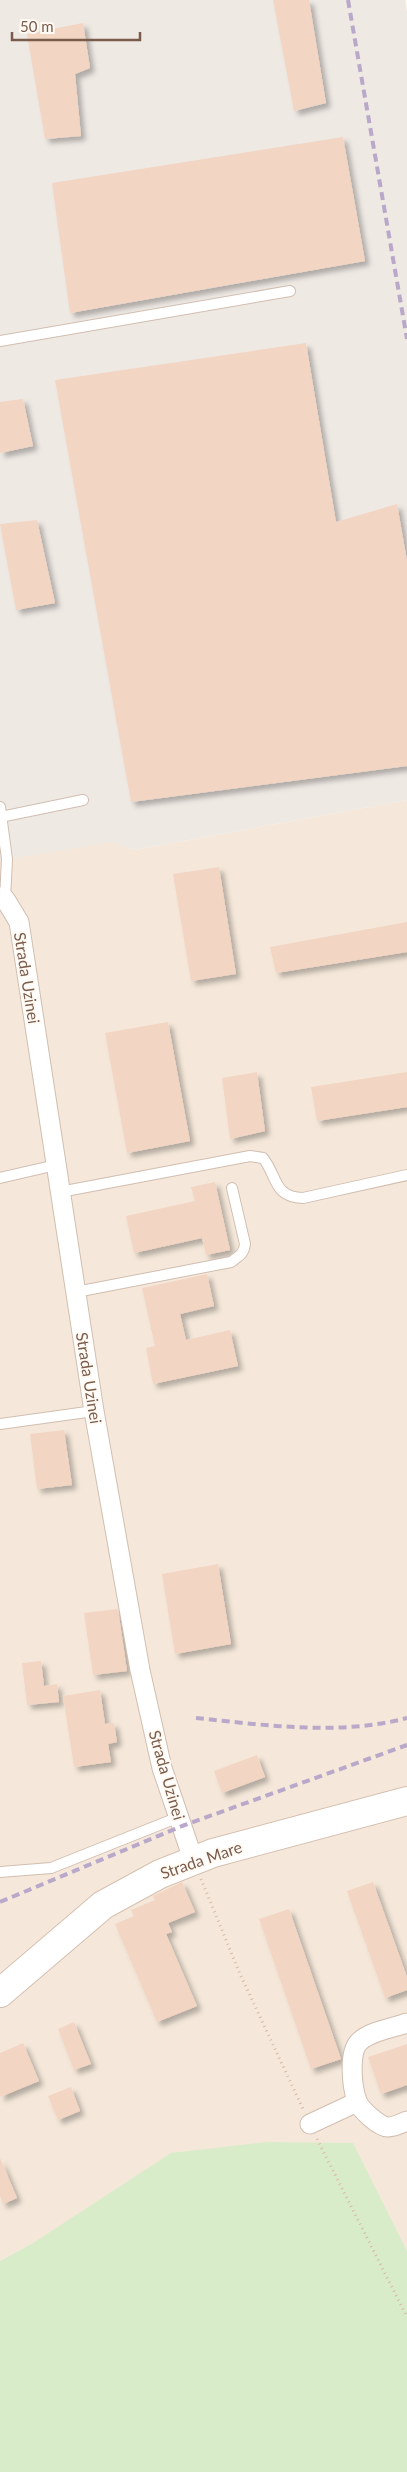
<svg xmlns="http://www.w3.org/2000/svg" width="407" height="2472" font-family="Lato,sans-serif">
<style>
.residential{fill:#f5e8da}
.industrial{fill:#efe9e4}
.green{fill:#d8ecc9}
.building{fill:#f3d5c3;filter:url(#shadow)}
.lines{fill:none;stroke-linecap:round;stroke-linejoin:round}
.service-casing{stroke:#d1beb0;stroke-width:12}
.minor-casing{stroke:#d1beb0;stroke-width:21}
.secondary-casing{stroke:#d6c0b0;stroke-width:30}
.path{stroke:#d9b8a5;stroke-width:3;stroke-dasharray:1 4;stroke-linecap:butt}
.service{stroke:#fff;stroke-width:10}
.minor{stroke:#fff;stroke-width:19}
.secondary{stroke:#fff;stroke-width:28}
.rail{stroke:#b9a8c9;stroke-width:4;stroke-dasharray:8 5;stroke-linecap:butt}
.labels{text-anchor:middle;stroke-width:4;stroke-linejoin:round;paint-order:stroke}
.street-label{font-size:16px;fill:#7a5c4d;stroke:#fffaf3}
</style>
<defs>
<filter id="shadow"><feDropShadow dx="4.5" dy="4.5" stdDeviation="2.5" flood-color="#0004"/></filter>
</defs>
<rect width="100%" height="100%" fill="#fdf6ec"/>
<!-- residential -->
<path class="residential" d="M407 800V2251L392 2223 33 2243 0 2261V860L110 841 134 850Z"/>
<!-- industrial -->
<path class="industrial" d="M0 0H405L407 12V800L134 850 110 842 0 860Z"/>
<!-- green -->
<path class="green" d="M266 2142 353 2143 407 2251V2472H0V2261L33 2243 171 2153Z"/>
<!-- building -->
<path class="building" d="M273 0H309L326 103 294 111Z
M83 23 90 68 75 74 81 136 45 139 27 34Z
M343 137 365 261 70 313 52 183Z
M306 343 336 522 397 504 407 561V766L131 802 55 380Z
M23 399 33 446 0 453V402Z
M37 520 55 603 16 610 0 524Z
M219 867 236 974 191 981 173 874Z
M407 922V952L276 973 270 947Z
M168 1022 190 1141 127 1153 105 1033Z
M257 1072 265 1131 230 1139 222 1078Z
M407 1072V1107L317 1121 311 1087Z
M215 1182 230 1250 206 1255 202 1238 134 1253 126 1216 195 1201 191 1187Z
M207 1274 214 1306 180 1314 186 1340 230 1330 238 1366 153 1384 146 1348 155 1346 142 1288Z
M64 1430 72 1485 37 1489 30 1434Z
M218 1564 231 1644 175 1654 162 1574Z
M118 1609 127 1671 93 1675 84 1613Z
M41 1661 44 1686 57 1684 59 1702 27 1705 22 1663Z
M100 1690 105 1724 114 1723 117 1742 108 1744 111 1762 74 1767 63 1696Z
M257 1755 265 1777 222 1793 214 1771Z
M182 1882 195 1912 168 1923 172 1932 166 1934 197 2006 157 2022 115 1924 134 1916 131 1910 155 1900 153 1896Z
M373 1882 407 1977V1990L385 1998 347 1891Z
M289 1909 341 2059 311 2069 259 1919Z
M74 2022 91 2064 74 2070 58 2029Z
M23 2043 39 2081 0 2097V2053Z
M407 2044V2085L381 2094 368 2057Z
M71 2087 80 2111 58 2120 48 2096Z
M0 2158 17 2198 3 2204 0 2196Z"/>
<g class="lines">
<defs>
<path id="service" d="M0 341 290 291
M0 807 7 859 5 899
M0 817 83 800
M0 1178 56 1165
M60 1192 250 1156 263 1158C278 1177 273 1197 303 1198L407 1175
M76 1292 231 1262C239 1256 244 1254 245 1244L232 1188
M0 1424 94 1411
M0 1872 51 1868 179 1817"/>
<path id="minor" d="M0 897 5 899 19 922 94 1411 140 1670 162 1768 193 1859
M407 2023C393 2028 371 2031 360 2041 348 2051 352 2087 357 2101 360 2109 379 2127 388 2127 394 2127 402 2123 407 2121
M310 2124 357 2102"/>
<path id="secondary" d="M0 1993 103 1905 160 1874 213 1853 407 1801"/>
</defs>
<!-- service casing -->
<use href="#service" class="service-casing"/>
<!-- minor casing -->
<use href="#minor" class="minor-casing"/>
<!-- secondary casing -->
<use href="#secondary" class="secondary-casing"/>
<!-- path -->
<path class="path" d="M201 1879 240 1974 303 2109
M317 2139 407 2317"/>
<!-- service -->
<use href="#service" class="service"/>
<!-- minor -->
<use href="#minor" class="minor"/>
<!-- secondary -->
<use href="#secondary" class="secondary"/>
<!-- rail -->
<path class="rail" d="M348 0 407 339
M196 1718C265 1725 339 1736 407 1718
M0 1902 182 1826 407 1745"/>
</g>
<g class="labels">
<!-- street labels -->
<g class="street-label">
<text transform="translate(27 978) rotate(81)" y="6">Strada Uzinei</text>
<text transform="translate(89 1378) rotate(81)" y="6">Strada Uzinei</text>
<text transform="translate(167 1775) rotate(74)" y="6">Strada Uzinei</text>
<text transform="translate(201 1860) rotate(-19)" y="6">Strada Mare</text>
</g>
</g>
<!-- scale -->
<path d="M12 32v8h128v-8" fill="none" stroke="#7a5c4d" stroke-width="2.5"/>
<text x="20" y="32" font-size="15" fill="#7a5c4d" stroke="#fffaf3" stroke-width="4" paint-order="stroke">50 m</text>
</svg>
